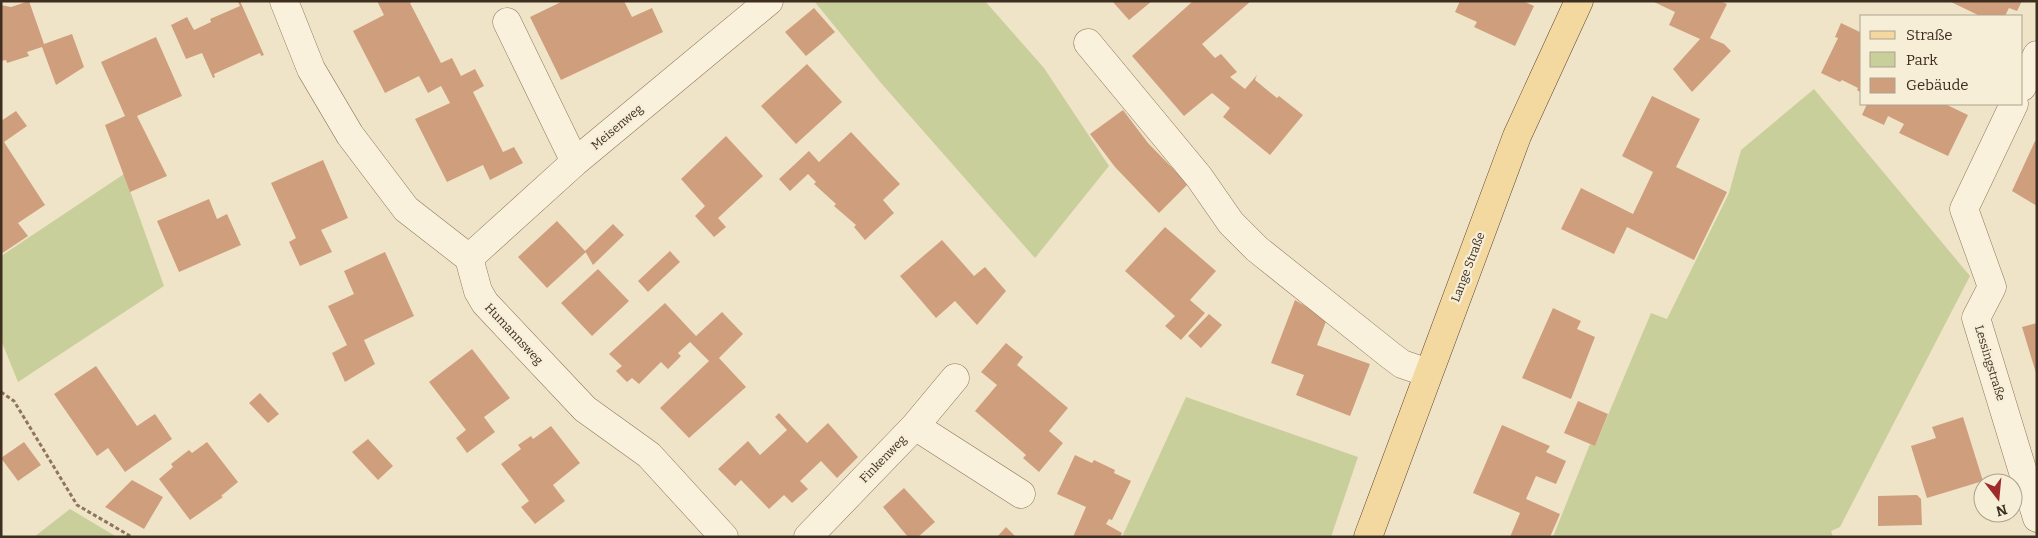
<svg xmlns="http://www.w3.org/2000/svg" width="2038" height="538" font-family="Bitter,serif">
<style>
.green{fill:#c9cf9b}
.building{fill:#cf9f7d}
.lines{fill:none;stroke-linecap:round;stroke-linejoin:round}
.minor-casing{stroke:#8d765c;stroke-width:29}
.major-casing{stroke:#5b4430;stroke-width:29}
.path{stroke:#8d765c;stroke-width:3;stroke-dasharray:4 2.5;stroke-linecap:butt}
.minor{stroke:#faf1dc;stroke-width:28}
.major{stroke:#f3d9a0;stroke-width:28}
.labels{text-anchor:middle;stroke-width:4.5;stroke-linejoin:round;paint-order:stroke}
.street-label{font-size:12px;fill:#3d2e20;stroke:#f7eed8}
</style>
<rect width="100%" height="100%" fill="#f0e4c8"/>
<!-- green -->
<path class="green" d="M814 1H985L1044 68 1109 166 1035 258 881 83Z
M1814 89 1970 276 1840 527 1831 531 1833 537H1553L1590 444 1595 446 1651 313 1667 319 1729 193 1741 150Z
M124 174 164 286 18 382 1 340V256Z
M1186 397 1358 457 1331 537H1122Z
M70 509 117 537H34Z"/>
<!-- building -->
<path class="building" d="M29 1 44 44 72 34 84 67 56 85 42 47 27 52 29 56 7 63 6 60 1 61V5L11 7Z
M240 1 264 55 261 56 260 53 214 74 215 77 213 78 202 53 186 59 171 25 187 17 194 30 211 22 210 19 240 6 238 2Z
M377 1H414L410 3 441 63 452 58 461 76 475 69 484 86 473 92 503 152 514 147 523 163 490 180 483 165 447 182 415 119 450 103 441 86 428 93 419 76 385 93 353 31 384 15Z
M563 1H624L632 17 652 8 663 32 561 80 530 17Z
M1112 1H1152L1129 20Z
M1193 1H1251L1202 44 1215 58 1221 54 1237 72 1230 77 1245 89 1257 75 1255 80 1277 98 1279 96 1303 115 1270 155 1223 117 1230 108 1212 93 1184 116 1132 56Z
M1460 1H1523L1534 6 1515 46 1474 27 1477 22 1455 12Z
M1652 1H1720L1727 4 1710 38 1724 44 1731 51 1692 92 1673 69 1700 39 1669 25 1675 12Z
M1949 1H2022L2017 11 2009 8 2005 16H1980Z
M814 8 835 32 806 56 785 32Z
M1841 23 1862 33V93L1857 90 1858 88 1842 80 1840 82 1821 73 1838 38 1835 37Z
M156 37 182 96 137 116 167 176 130 192 105 125 125 116 101 62Z
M807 64 842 102 796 144 761 106Z
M1652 96 1700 119 1676 167 1727 192 1694 260 1627 227 1614 254 1561 229 1581 188 1633 214 1653 172 1622 156Z
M1867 104H1945L1968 115 1948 156 1899 133 1904 124 1888 116 1884 125 1862 115Z
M1123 110 1148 143 1188 184 1159 213 1115 167 1090 134Z
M16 111 27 126 4 142 45 205 18 223 28 236 1 254V121Z
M851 132 900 184 883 200 894 213 865 240 854 227 856 225 834 206 836 204 814 184 816 182 808 174 790 191 779 179 809 151 819 162Z
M726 136 763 176 718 218 726 227 714 237 695 216 705 206 681 179Z
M2035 141 2037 142V206L2012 191Z
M323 160 348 218 321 230 332 252 300 266 289 242 296 238 271 183Z
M209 199 217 219 227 214 241 245 179 272 157 221Z
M557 221 586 252 547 288 518 257Z
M613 224 624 235 593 265 585 251Z
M1165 227 1216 271 1190 300 1205 313 1181 340 1165 326 1175 316 1125 271Z
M942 240 974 276 985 267 1006 291 977 325 955 301 936 318 900 276Z
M670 251 680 262 648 292 638 281Z
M385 252 414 316 364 340 375 364 345 382 332 353 347 345 328 306 354 294 344 271Z
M598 269 629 301 592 336 561 303Z
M1295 300 1327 319 1317 345 1370 364 1350 416 1296 395 1304 375 1271 363Z
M665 303 696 336 722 312 743 334 719 358 746 387 689 438 660 408 709 361 690 342 678 353 681 356 668 369 661 362 639 384 632 378 627 382 616 371 622 366 609 354Z
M1553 308 1581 321 1577 329 1595 337 1571 399 1522 378Z
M1209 314 1222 325 1201 348 1188 336Z
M2037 323V373H2036L2022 327Z
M1006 343 1023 357 1017 365 1068 408 1049 431 1063 443 1039 472 1023 458 1026 455 975 411 997 385 981 372Z
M472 349 510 398 484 417 495 432 467 453 456 438 466 430 429 382Z
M96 366 137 426 155 414 172 439 125 472 108 448 97 456 54 394Z
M260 393 279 414 268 423 249 403Z
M1578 401 1608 414 1595 446 1564 433Z
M779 413 807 443 828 423 858 457 837 478 821 461 800 481 808 489 792 503 784 495 769 509 741 480 735 486 718 469 748 441 760 455 787 430 775 417Z
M1963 417 1983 481 1927 498 1911 446 1936 438 1932 427Z
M1502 425 1550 446 1546 452 1566 461 1556 484 1536 476 1526 499 1560 514 1550 537H1510L1520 513 1473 493Z
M551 426 580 463 553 485 565 501 535 524 521 507 529 501 501 464 521 449 518 445 531 436 533 439Z
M368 439 393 466 378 480 352 452Z
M24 442 41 465 18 481 1 458Z
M207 442 238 482 221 496 223 497 190 520 159 479 173 467 171 464 189 450 192 453Z
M1075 455 1092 463 1094 460 1115 470 1114 473 1131 481 1112 520 1109 519 1106 524 1122 533 1120 537H1073L1086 507 1057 494Z
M132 480 163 497 144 529 105 507Z
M904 488 935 522 918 537H908L883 507Z
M1917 495 1921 499 1922 525 1878 526V496Z
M1006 527 1016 537H997Z"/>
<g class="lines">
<defs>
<path id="minor" d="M284 1 311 69 350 135 406 209 469 258 478 291 485 303 585 409 649 455 724 537
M507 22 575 162
M1088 43 1199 177 1231 223 1257 249 1390 355 1402 364 1428 373
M2022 87 2037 55
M2014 104 1964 209 1992 287 1976 318 2037 518
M469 258 575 162 769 1
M915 426 1021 494
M808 537 915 426 955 378"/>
<path id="major" d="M1368 537 1517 136 1579 1"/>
</defs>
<!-- minor casing -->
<use href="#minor" class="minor-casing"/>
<!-- major casing -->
<use href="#major" class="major-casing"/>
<!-- path -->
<path class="path" d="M1 392 14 401 77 505 132 537"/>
<!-- minor -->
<use href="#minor" class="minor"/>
<!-- major -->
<use href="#major" class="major"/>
</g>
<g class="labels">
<!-- street labels -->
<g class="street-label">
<text transform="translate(617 127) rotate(-40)" y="4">Meisenweg</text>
<text transform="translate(1468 267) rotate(-69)" y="4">Lange Straße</text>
<text transform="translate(514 334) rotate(47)" y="4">Humannsweg</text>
<text transform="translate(1990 363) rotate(73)" y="4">Lessingstraße</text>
<text transform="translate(883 459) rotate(-46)" y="4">Finkenweg</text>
</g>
</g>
<!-- border -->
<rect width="2038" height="538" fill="none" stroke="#3d2e20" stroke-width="5"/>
<!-- legend -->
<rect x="1860" y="15" width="162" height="90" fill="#f7eed8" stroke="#ada18e"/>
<rect x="1870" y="31" width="25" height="8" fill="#f3d9a0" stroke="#ada18e"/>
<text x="1906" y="40" font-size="15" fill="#3d2e20">Straße</text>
<rect x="1870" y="52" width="25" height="15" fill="#c9cf9b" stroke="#ada18e"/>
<text x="1906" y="65" font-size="15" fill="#3d2e20">Park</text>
<rect x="1870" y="78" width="25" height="15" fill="#cf9f7d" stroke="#ada18e"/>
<text x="1906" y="90" font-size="15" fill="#3d2e20">Gebäude</text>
<!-- north arrow -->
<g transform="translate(1998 498) rotate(164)"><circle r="24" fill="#f7eed8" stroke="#ada18e"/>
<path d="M0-4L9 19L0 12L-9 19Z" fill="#9e2a2b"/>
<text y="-8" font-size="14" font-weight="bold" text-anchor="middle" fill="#3d2e20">N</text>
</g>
</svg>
